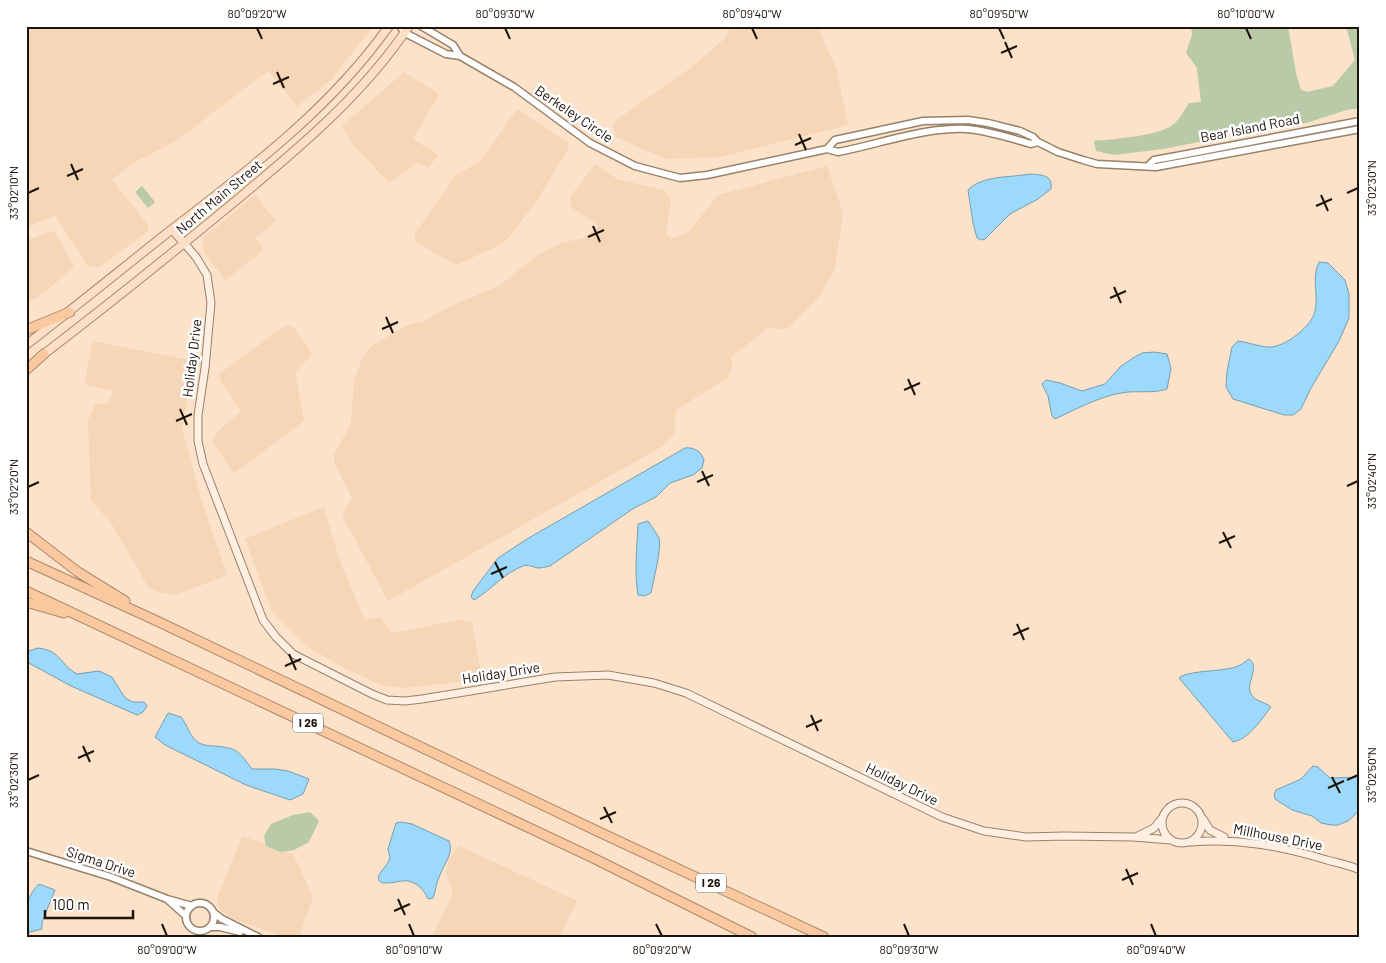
<svg xmlns="http://www.w3.org/2000/svg" width="1386" height="963" font-family="Barlow,sans-serif">
<style>
.built{fill:#f5d6b6}
.green{fill:#b8caa7}
.water{fill:#9cd9fb;stroke:#769eb3}
.lines{fill:none;stroke-linecap:round;stroke-linejoin:round}
.tertiary-casing{stroke:#988169;stroke-width:9}
.secondary-casing{stroke:#988169;stroke-width:9}
.primary-casing{stroke:#ac896c;stroke-width:10}
.motorway-casing{stroke:#ac896c;stroke-width:11}
.tertiary{stroke:#fff;stroke-width:6}
.secondary{stroke:#feefe2;stroke-width:7}
.primary{stroke:#fcdfc6;stroke-width:8}
.motorway{stroke:#fac9a0;stroke-width:9}
.ticks{fill:none;stroke:#1c130a;stroke-width:2}
.labels{text-anchor:middle;stroke-width:5;stroke-linejoin:round;paint-order:stroke}
.shield{fill:#fff;stroke:#605a54;stroke-width:1}
.shield-label{font-size:12px;font-weight:bold;fill:#1c130a}
.street-label{font-size:14px;fill:#1c130a;stroke:#fff}
.neatline{fill:none;stroke:#1c130a;stroke-width:2}
.ticks-label{font-size:12px;text-anchor:middle;fill:#1c130a}
</style>
<rect width="100%" height="100%" fill="#fce2c8"/>
<!-- built -->
<path class="built" d="M26 26H373L332 79 297 106 268 71 174 142 135 162 112 180 149 226 147 232 100 267 88 266 55 216 26 227Z
M732 26H817L836 68 848 125 720 157 666 159 616 137 613 127 616 120 692 67 723 40Z
M404 72 439 94 413 139 438 155 428 168 418 162 389 183 350 141 342 126Z
M517 109 568 143V149L534 205 508 238 500 245 456 265 416 242 414 235 456 175 481 161Z
M595 164 617 179 664 190 671 200 666 235 672 238 688 233 718 195 827 166 843 213 835 269 819 297 791 325 786 329 768 328 731 357 732 369 728 378 676 410 674 435 663 446 388 601 342 515 352 498 334 462V454L351 424 354 381 361 361 372 346 391 334 411 324 422 322 451 306 499 286 539 254 561 243 583 238 599 226 571 207 570 197Z
M255 195 276 221 255 238 264 250 225 280 204 252 203 238Z
M54 231 74 267 45 292 26 304V240Z
M286 325 294 327 312 354 295 372 304 421 234 473 213 443 217 432 241 411 221 382 219 374Z
M93 341 194 361 182 428 202 502 227 575 176 595 158 592 148 587 110 521 91 501 88 420 95 404 108 403 113 391 84 384Z
M324 507 339 559 365 620 380 617 392 633 459 620 472 622 482 679 406 688 383 686 339 665 308 647 272 611 245 539Z
M242 836 293 854 313 897 299 937H284L229 917 219 909 217 898Z
M460 846 577 901 559 937H432L453 894 446 873 448 860Z"/>
<!-- green -->
<path class="green" d="M1191 26H1288L1296 73 1301 90 1307 92 1333 86 1355 60 1346 26H1360V108L1347 110 1306 123 1281 124 1237 130 1199 142 1163 149 1114 155 1096 151 1094 141C1114 139 1162 136 1175 123 1181 117 1185 109 1189 103L1201 102 1197 68 1186 53 1192 35Z
M142 186 155 202 148 208 135 192Z
M310 812 319 821 309 842 294 850 280 852 266 846 264 836 271 824 293 815Z"/>
<!-- water -->
<path class="water" d="M1029 174C1041 175 1053 174 1051 189L1038 199 1010 214 985 239 981 240 977 238 973 223 968 190C982 175 1010 178 1029 174Z
M1319 262 1328 263 1345 280 1349 294V318L1339 341 1311 388 1301 409 1293 415H1284L1233 399 1226 387 1227 371 1232 347 1238 341C1247 342 1264 348 1272 347 1287 345 1312 326 1315 311 1319 295 1311 278 1319 262Z
M1154 352 1167 354 1171 368 1167 389C1152 394 1136 390 1121 393 1099 397 1076 409 1055 419L1052 416 1048 396 1042 384 1046 380 1060 383 1082 391 1105 384 1120 367 1133 358 1142 353Z
M685 448C694 447 701 451 704 460L702 468 693 475 670 483 656 497 634 508 550 566C546 567 541 568 538 568 532 567 529 564 523 566 504 573 491 590 474 600L471 597 473 591 498 558 527 539Z
M648 521C651 526 656 532 659 538 662 548 653 582 651 593L644 596 638 595C634 571 637 548 638 524Z
M38 648C62 651 59 664 77 674L99 671 112 677 125 698 133 702H144L147 706 143 712 137 715 71 686 27 662 29 651Z
M1249 659C1261 668 1245 682 1251 694 1254 701 1265 702 1271 707 1261 720 1249 739 1233 742L1179 678C1188 670 1221 672 1235 667 1241 666 1244 662 1249 659Z
M168 713 181 717C188 725 189 737 199 743 203 745 208 746 214 746 237 748 238 750 252 769H275L288 771 309 779 303 794 290 800 246 785 165 745 155 737Z
M1313 766 1318 767 1330 778 1360 777V810L1348 821 1338 825H1331L1321 823 1312 816 1292 810 1275 799 1274 795 1276 790 1301 779Z
M401 822 412 824 449 841C454 853 444 864 440 875 436 882 436 891 433 898L428 899C424 890 418 883 408 881 402 879 374 890 379 875 382 869 388 865 390 858L388 849 396 823Z
M39 884 55 890 42 922V929L26 933C26 914 25 897 39 884Z"/>
<g class="lines">
<defs>
<path id="tertiary" d="M400 26 405 33 446 54 460 56 514 87 590 143 635 166 680 178 707 175 827 149 838 152C880 144 924 127 967 129 990 131 1010 138 1031 144L1038 142
M421 26 453 45 460 56
M827 149 835 140 923 121 968 120 988 123 1020 131 1033 137 1038 142 1058 152 1083 160 1097 164 1156 167 1360 129
M1148 166 1154 160 1171 157 1360 121
M26 851 111 877 167 899 192 906
M168 900 186 916
M186 917a14 14 0 1 1 28 0a14 14 0 1 1-28 0Z
M214 913 222 919 258 937
M210 927H220L240 932"/>
<path id="secondary" d="M184 243 196 257 207 275 211 303 205 368 198 415V441L203 464 263 620 276 637 293 654 372 694 387 700 405 701 422 699 555 677 608 675 654 683 686 693 942 817 984 831 1026 837 1064 836 1133 837 1171 840
M1162 823a20 20 0 1 1 40 0a20 20 0 1 1-40 0Z
M1203 819 1210 830 1224 837
M1138 836 1154 828 1163 817
M1191 842C1238 838 1281 846 1327 860 1338 863 1349 865 1360 870"/>
<path id="primary" d="M172 229 184 243
M26 345C75 307 123 268 171 230 250 169 331 108 389 26
M40 357C103 309 165 259 227 208 293 153 361 98 409 26"/>
<path id="motorway" d="M26 330 70 312
M26 370 44 354
M26 532 78 572 125 601
M26 561 157 621 597 831 824 937
M26 591 589 856 752 937
M26 602 64 613"/>
</defs>
<!-- tertiary casing -->
<use href="#tertiary" class="tertiary-casing"/>
<!-- secondary casing -->
<use href="#secondary" class="secondary-casing"/>
<!-- primary casing -->
<use href="#primary" class="primary-casing"/>
<!-- motorway casing -->
<use href="#motorway" class="motorway-casing"/>
<!-- tertiary -->
<use href="#tertiary" class="tertiary"/>
<!-- secondary -->
<use href="#secondary" class="secondary"/>
<!-- primary -->
<use href="#primary" class="primary"/>
<!-- motorway -->
<use href="#motorway" class="motorway"/>
</g>
<!-- ticks -->
<path class="ticks" d="M257 28 262 39M505 28 510 39M752 28 757 39M999 28 1004 39M1246 28 1251 39M1005 42 1012 58M1001 53 1017 46M277 72 284 88M273 84 289 77M799 134 806 150M795 145 811 138M71 164 78 180M67 176 83 169M28 193 39 188M1347 193 1358 188M1321 195 1328 211M1316 206 1332 199M593 226 600 242M588 237 604 230M1114 287 1121 303M1110 298 1126 291M386 317 393 333M382 329 398 322M908 379 915 395M904 390 920 383M180 409 187 425M176 421 192 414M702 471 709 486M697 482 713 475M1347 486 1358 481M28 487 39 482M1223 532 1231 548M1219 543 1235 536M495 562 503 578M491 574 507 567M1017 624 1024 640M1013 635 1029 628M289 654 296 670M285 666 301 659M811 715 818 731M806 727 822 720M83 746 90 762M78 758 94 751M1332 777 1340 793M28 780 39 775M1347 780 1358 775M1328 788 1344 781M604 807 612 823M600 819 616 812M1126 869 1133 885M1122 880 1138 873M398 899 405 915M394 911 410 904M162 924 167 936M409 924 414 936M656 924 662 936M904 924 909 936M1151 924 1156 936"/>
<g class="labels">
<!-- shield labels -->
<g class="shield">
<rect x="293" y="713.5" width="30" height="19" rx="4"/>
<rect x="696" y="873.5" width="30" height="19" rx="4"/>
</g>
<g class="shield-label">
<text x="308" y="727">I 26</text>
<text x="711" y="887">I 26</text>
</g>
<!-- street labels -->
<g class="street-label">
<text transform="translate(574 114) rotate(34)" y="5">Berkeley Circle</text>
<text transform="translate(1250 128) rotate(-11)" y="5">Bear Island Road</text>
<text transform="translate(219 197) rotate(-40)" y="5">North Main Street</text>
<text transform="translate(192 358) rotate(-83)" y="5">Holiday Drive</text>
<text transform="translate(501 673) rotate(-9)" y="5">Holiday Drive</text>
<text transform="translate(902 784) rotate(26)" y="5">Holiday Drive</text>
<text transform="translate(1278 837) rotate(11)" y="5">Millhouse Drive</text>
<text transform="translate(101 862) rotate(18)" y="5">Sigma Drive</text>
</g>
</g>
<!-- border -->
<rect width="1386" height="963" fill="none" stroke="#ffffff" stroke-width="55"/>
<!-- scale -->
<path d="M45 910v8h88v-8" fill="none" stroke="#1c130a" stroke-width="2.5"/>
<text x="52" y="910" font-size="15" fill="#1c130a" stroke="#ffffff" stroke-width="4" paint-order="stroke">100 m</text>
<rect x="28" y="28" width="1330" height="908" class="neatline"/>
<g class="ticks-label">
<text x="257" y="18">80°09'20"W</text>
<text x="505" y="18">80°09'30"W</text>
<text x="752" y="18">80°09'40"W</text>
<text x="999" y="18">80°09'50"W</text>
<text x="1246" y="18">80°10'00"W</text>
<text transform="translate(1372 188) rotate(-90)" y="4">33°02'30"N</text>
<text transform="translate(14 193) rotate(-90)" y="4">33°02'10"N</text>
<text transform="translate(1372 481) rotate(-90)" y="4">33°02'40"N</text>
<text transform="translate(14 487) rotate(-90)" y="4">33°02'20"N</text>
<text transform="translate(1372 775) rotate(-90)" y="4">33°02'50"N</text>
<text transform="translate(14 780) rotate(-90)" y="4">33°02'30"N</text>
<text x="167" y="954">80°09'00"W</text>
<text x="414" y="954">80°09'10"W</text>
<text x="662" y="954">80°09'20"W</text>
<text x="909" y="954">80°09'30"W</text>
<text x="1156" y="954">80°09'40"W</text>
</g>
</svg>
